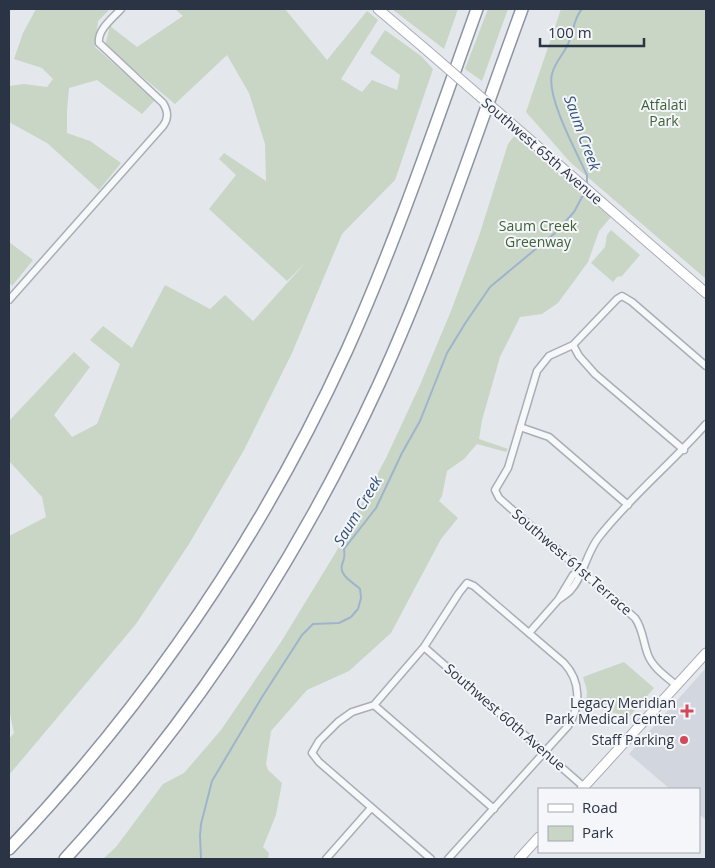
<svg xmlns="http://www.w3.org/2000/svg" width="715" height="868" font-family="'Open Sans',sans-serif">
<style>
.built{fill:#d2d6de}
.green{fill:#c9d6c5}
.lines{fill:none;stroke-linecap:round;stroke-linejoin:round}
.stream{stroke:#9fb4cc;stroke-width:2}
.street-casing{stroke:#a9aeb7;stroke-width:9}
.secondary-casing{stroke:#a9aeb7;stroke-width:11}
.highway-casing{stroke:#8b94a3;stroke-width:14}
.street{stroke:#f7f8fa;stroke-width:6}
.secondary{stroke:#fff;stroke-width:9}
.highway{stroke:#fff;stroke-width:11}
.secondary-bridge-casing{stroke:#a9aeb7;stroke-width:11;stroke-linecap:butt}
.secondary-bridge{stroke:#fff;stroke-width:9}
.poi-dot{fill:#d1495b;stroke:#f4f6f9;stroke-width:2}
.labels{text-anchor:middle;stroke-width:4;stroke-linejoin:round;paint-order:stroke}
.park-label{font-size:14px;fill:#3f6138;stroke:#f4f6f9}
.street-label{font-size:14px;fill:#2b3445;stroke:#f4f6f9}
.poi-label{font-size:14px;fill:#2b3445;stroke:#f4f6f9;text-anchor:end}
.water-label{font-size:15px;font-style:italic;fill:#34527a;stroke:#f4f6f9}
</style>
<rect width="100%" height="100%" fill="#e4e7ec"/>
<!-- built -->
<path class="built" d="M706 668V820L699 814V789H670L629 754Z"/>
<!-- green -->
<path class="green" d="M36 9H110L98 21 95 47 155 100 142 114 97 80 69 88 67 110V133L90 141 121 163 99 190 47 143 9 122V86L24 84 47 87 53 79 42 68 14 59 23 33Z
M175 9H285L327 60 367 11 378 20 341 79 362 92 372 80 397 90 400 75 370 53 385 30 421 56 433 69 395 180 342 234 292 353 244 450 189 544 136 624 9 775V739L14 733 9 709V536L46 517 42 497 9 461V421L74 352 90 367 54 415 72 437 97 424 120 364 90 340 103 326 132 348 165 285 210 309 225 295 253 321 306 262 287 281 209 209 236 175 219 159 224 153 266 181 265 144 249 93 227 55 175 104 105 46 110 26 137 47 183 16Z
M392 9H458L444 49Z
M488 9H508L482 81 465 69Z
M561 9H706V279L570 162 526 112Z
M514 136 611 217 599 231 588 262 558 303 542 314 520 317 500 357 482 420 479 439 508 449 506 452 477 444 464 459 447 471 442 496 439 501 458 518 441 539 391 633 349 671 307 690 271 731 266 764 268 770 282 783 276 815 263 847 269 853 268 859H103L116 847 163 784 184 773 221 730 281 642 336 552 386 458 420 385 451 311 479 236 508 144Z
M611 230 640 255 622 276 617 277 613 282 591 263 605 247 607 235Z
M9 242 33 260 12 286 9 282Z
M624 662 654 688 629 717 586 705 587 691 583 677Z"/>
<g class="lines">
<!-- stream -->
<path class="stream" d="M582 9C573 19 574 32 568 44 563 55 555 62 552 74 546 97 577 153 587 175V183
M201 859 200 836 201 824 212 781 262 697 302 635 313 624 339 623 351 617 358 609 361 598 360 589C353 582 339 576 342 565 344 559 345 556 344 549L376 508 402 453 420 421 447 353 466 322 490 287 555 233 574 212 583 195"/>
<defs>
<path id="street" d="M9 300 163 126C169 118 168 111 163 103L99 43C97 30 113 18 121 9
M573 345 579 356 595 374 684 450
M520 427 549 437 628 505
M558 600C562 597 567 594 570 591 584 576 586 553 599 537 631 496 672 463 706 424
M529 633 558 600 573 575 582 570
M424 647 584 787
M677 686C667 677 653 668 648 655 643 642 643 629 635 618L499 498 495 490 508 468 537 371 549 356 573 345 617 299 622 296 632 302 706 366
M374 705 494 809
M326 859 371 808
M431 859 319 762 312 753 319 741 338 722 352 712 374 705 424 647 459 593 467 583 474 586 564 663C581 681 581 706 568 726L448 859"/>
<path id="secondary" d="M378 9 423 47
M506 119 706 293
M582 789 706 653
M519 859 539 837"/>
<path id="highway" d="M9 849C148 703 263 534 347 350 397 239 436 123 477 9
M65 859C194 718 299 558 379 384 435 262 476 134 522 9"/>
</defs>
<!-- street casing -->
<use href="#street" class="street-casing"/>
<!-- secondary casing -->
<use href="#secondary" class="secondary-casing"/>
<!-- highway casing -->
<use href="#highway" class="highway-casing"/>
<!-- street -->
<use href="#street" class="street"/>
<!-- secondary -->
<use href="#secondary" class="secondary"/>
<!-- highway -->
<use href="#highway" class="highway"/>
<defs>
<path id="secondary-bridge" d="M423 47 506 119"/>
</defs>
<!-- secondary-bridge casing -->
<use href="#secondary-bridge" class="secondary-bridge-casing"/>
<!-- secondary-bridge -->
<use href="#secondary-bridge" class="secondary-bridge"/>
</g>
<!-- markers -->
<g class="poi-dot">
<path d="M684.5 703.5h5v5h5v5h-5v5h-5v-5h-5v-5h5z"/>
<circle cx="684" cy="740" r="5"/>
</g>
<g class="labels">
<!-- park labels -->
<g class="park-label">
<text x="664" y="110">Atfalati<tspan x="664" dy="16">Park</tspan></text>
<text x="538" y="231">Saum Creek<tspan x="538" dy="16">Greenway</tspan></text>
</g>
<!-- street labels -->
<g class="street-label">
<text transform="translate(542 151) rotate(41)" y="5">Southwest 65th Avenue</text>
<text transform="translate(572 562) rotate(41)" y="5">Southwest 61st Terrace</text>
<text transform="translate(505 717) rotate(41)" y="5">Southwest 60th Avenue</text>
</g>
<!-- poi labels -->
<g class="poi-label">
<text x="676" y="708">Legacy Meridian<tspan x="676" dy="16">Park Medical Center</tspan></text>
<text x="674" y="745">Staff Parking</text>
</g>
<!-- water labels -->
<g class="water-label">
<text transform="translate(582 133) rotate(70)" y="5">Saum Creek</text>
<text transform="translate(358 511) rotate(-59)" y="5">Saum Creek</text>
</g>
</g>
<!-- border -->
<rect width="715" height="868" fill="none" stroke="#2b3445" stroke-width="20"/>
<!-- legend -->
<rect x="538" y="788" width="162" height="65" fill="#f4f6f9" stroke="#a4a8b1"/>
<rect x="548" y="804" width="25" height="8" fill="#ffffff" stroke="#a4a8b1"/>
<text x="582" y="813" font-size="15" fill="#2b3445">Road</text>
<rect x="548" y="826" width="25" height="15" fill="#c9d6c5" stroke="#a4a8b1"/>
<text x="582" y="838" font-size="15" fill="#2b3445">Park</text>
<!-- scale -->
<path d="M540 38v8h104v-8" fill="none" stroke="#2b3445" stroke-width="2.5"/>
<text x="548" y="38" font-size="15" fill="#2b3445" stroke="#f4f6f9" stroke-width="4" paint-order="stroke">100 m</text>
</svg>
